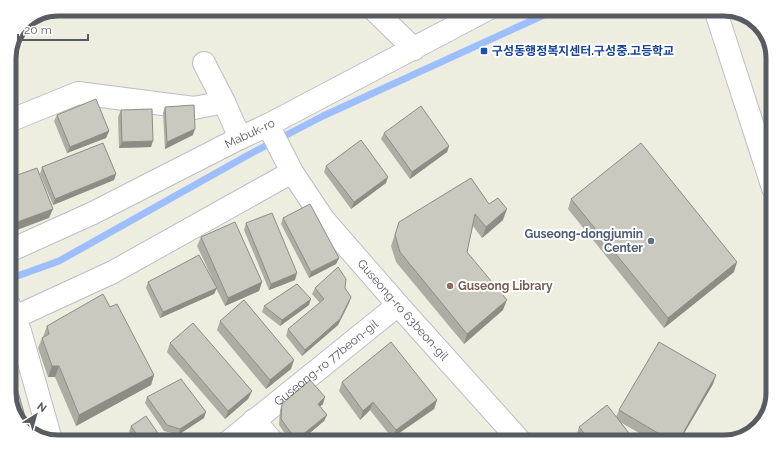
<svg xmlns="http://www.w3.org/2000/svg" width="782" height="451" font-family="Raleway,'Noto Sans KR',sans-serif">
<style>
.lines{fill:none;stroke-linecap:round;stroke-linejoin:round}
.stream{stroke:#9ebfff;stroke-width:7}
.street-casing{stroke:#bdbec5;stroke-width:24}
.secondary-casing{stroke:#bdbfc7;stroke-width:24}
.street{stroke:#fff;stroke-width:22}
.secondary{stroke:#fff;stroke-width:22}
.wall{fill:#aeada4}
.shaded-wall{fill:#8d8d86}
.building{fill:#cac9bf;stroke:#8d8d86}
.transit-dot{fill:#1a4fb4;stroke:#fff;stroke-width:1.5}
.service-dot{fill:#5c6f8a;stroke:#fff;stroke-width:1.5}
.education-dot{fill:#8d6e63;stroke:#fff;stroke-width:1.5}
.labels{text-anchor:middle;stroke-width:4;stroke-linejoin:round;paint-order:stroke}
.transit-label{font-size:12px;font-weight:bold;fill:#164399;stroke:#fff;text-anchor:start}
.street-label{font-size:12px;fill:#595b62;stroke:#fff}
.service-label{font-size:12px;font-weight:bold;fill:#4e5e75;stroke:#fff;text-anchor:end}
.education-label{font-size:12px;font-weight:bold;fill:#785e54;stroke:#fff;text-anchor:start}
.rim{fill:none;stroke:#595b62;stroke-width:5}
</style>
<rect width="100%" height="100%" fill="#edede0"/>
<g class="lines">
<!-- stream -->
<path class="stream" d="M9 279 59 261 250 154 323 116 557 9"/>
<defs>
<g id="street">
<path d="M373 9 414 49"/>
<path d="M715 9 773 188"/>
<path d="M204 63 224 102"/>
<path d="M9 121 78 93 194 108 224 102 240 138"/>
<path id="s1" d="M268 125 292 172 324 220 398 305 521 442"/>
<path d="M9 305 20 331 51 440"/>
<path d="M9 320 113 272 292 172"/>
<path d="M254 420 273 442"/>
<path id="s2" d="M228 442 398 305"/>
</g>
<g id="secondary">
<path id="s3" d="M9 251 93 213 240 138 268 125 488 9"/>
</g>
</defs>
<!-- street casing -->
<use href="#street" class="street-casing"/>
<!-- secondary casing -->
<use href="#secondary" class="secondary-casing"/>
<!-- street -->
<use href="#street" class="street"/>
<!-- secondary -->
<use href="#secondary" class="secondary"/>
</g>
<!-- wall -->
<path class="wall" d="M165 107 193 135 165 149 163 113Z
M121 110 151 147 119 148 118 117Z
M57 115 109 131 106 138 67 153 54 121Z
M384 133 449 146 447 152 410 179 381 139Z
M326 166 386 183 351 209 324 172Z
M42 167 116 174 114 180 53 205 40 174Z
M571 199 734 272 664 328 568 209Z
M489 204 503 220 482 238 473 226 467 252 503 310 464 344 396 262 391 246 399 222Z
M283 218 339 258 336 264 309 278 281 224Z
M246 223 295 280 269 290 244 230Z
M201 237 262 282 259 291 225 306 216 288 214 294 160 318 146 288 148 282 213 280 197 246Z
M315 288H345L351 297 349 303 338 325 302 356 286 336 288 329 320 303 312 294Z
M309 305 280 326 262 312 264 306Z
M110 307 154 375 151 385 76 426 55 377H48L38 348 42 338 43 337 47 326Z
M220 321 291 369 266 389 217 330Z
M170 343 252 391 248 399 225 419 167 352Z
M342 382 437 400 434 409 392 438 370 410 360 420 339 391Z
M713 384 679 442H655L620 422 636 442H584L577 433 579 427 616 417 619 410Z
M147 397 204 418 178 435 164 431 145 403Z
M282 404H323L320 406 327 415 324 421 299 442H291L279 425 280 410Z
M131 426 164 442H117L130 434 129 432Z"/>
<!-- shaded-wall -->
<path class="shaded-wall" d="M195 129 193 135 165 149 167 142Z
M109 131 106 138 67 153 70 147Z
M153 141 151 147 119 148 122 142Z
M449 146 447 152 410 179 412 172Z
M12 166 10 172 9 173V167Z
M116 174 114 180 53 205 55 199Z
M388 177 386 183 351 209 354 202Z
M53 209 49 218 9 233V225Z
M507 209 503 220 482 238 486 227Z
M339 258 336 264 309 278 311 272Z
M737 262 734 272 664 328 668 318Z
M297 273 295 280 269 290 271 284Z
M262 282 259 291 225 306 228 298Z
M217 288 214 294 160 318 163 312Z
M351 297 349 303 338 325 302 356 305 350Z
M311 299 309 305 280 326 282 320Z
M507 300 503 310 464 344 467 334Z
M294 360 291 369 266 389 270 380Z
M52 366H59L55 377H48Z
M12 368 9 374V369Z
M154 375 151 385 76 426 79 415Z
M716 375 713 384 679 442H678Z
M252 391 248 399 225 419 228 411Z
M325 397 323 404 316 410 318 404Z
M437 400 434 409 392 438 396 430Z
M373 402 370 410 360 420 363 411Z
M206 412 204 418 178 435 180 429Z
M327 415 324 421 299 442H295L296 440Z"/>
<!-- building -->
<path class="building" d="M96 99 109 131 70 147 57 115Z
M194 105 195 129 167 142 165 107Z
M421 106 449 146 412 172 384 133Z
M152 109 153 141 122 142 121 110Z
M361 140 388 177 354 202 326 166Z
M103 143 116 174 55 199 42 167Z
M641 143 737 262 668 318 571 199Z
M9 158 12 166 9 167Z
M37 168 53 209 9 225V178Z
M471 178 489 204 498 198 507 209 486 227 475 214 467 252 507 300 467 334 400 252 395 235 399 222Z
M310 204 339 258 311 272 283 218Z
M272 213 297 273 271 284 246 223Z
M235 222 262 282 228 298 201 237Z
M199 255 217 288 163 312 148 282Z
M338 267 346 279 345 288 351 297 340 319 305 350 288 329 324 299 315 288Z
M297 284 311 299 282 320 264 306Z
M103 294 110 307 117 304 154 375 79 415 59 366H52L42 338 49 334 47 326Z
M244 300 294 360 270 380 220 321Z
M193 323 252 391 228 411 170 343Z
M391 342 437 400 396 430 373 402 363 411 342 382Z
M659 342 716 375 678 442H673L619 410Z
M9 360 12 368 9 369Z
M181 379 206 412 180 429 167 425 147 397Z
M310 380 325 397 318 404 327 415 296 440 281 419 282 404Z
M17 388 29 431 16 418 9 396V390Z
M607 405 636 442H591L579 427Z
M146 416 164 442H142L131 426Z
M131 433 137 442H117Z"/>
<!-- markers -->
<rect class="transit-dot" x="480" y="47" width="8" height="8" rx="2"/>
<circle class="service-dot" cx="651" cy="241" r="4"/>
<circle class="education-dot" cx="450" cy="286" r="4"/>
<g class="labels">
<!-- transit labels -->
<g class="transit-label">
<text x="492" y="55">구성동행정복지센터.구성중.고등학교</text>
</g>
<!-- street labels -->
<g class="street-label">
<text dy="4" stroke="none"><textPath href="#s3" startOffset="268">Mabuk-ro</textPath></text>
<text dy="4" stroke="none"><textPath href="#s1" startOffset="230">Guseong-ro 63beon-gil</textPath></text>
<text dy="4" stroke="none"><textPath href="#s2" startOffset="126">Guseong-ro 77beon-gil</textPath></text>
</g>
<!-- service labels -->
<g class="service-label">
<text x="643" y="238">Guseong-dongjumin<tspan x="643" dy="14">Center</tspan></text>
</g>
<!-- education labels -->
<g class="education-label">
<text x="458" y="290">Guseong Library</text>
</g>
</g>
<!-- crop -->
<path d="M0 0H782V451H0ZM58 16H724A42 42 0 0 1 766 58V393A42 42 0 0 1 724 435H58A42 42 0 0 1 16 393V58A42 42 0 0 1 58 16Z" fill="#fff" fill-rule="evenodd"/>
<path class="rim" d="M58 16H724A42 42 0 0 1 766 58V393A42 42 0 0 1 724 435H58A42 42 0 0 1 16 393V58A42 42 0 0 1 58 16Z"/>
<!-- north arrow -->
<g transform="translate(36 415) rotate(37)" stroke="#ffffff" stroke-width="3" paint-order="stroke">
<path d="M0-3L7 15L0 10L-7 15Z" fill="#595b62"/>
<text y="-6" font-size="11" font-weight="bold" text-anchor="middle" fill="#595b62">N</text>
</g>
<!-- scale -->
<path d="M18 34v6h70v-6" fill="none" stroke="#595b62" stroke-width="2"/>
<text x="24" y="34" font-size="12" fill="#595b62" stroke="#ffffff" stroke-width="3" paint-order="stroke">20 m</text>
</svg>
